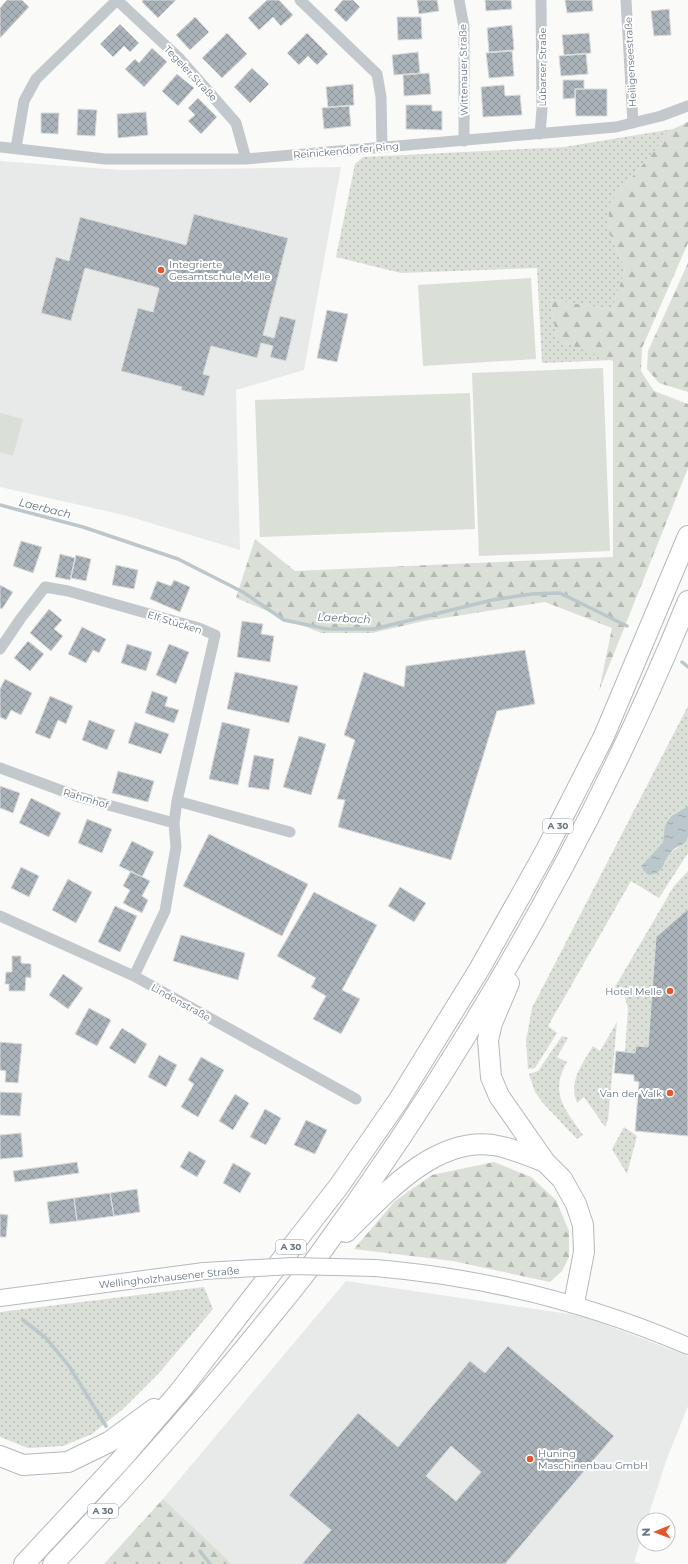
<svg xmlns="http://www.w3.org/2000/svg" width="688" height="1564" font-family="Montserrat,sans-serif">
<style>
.built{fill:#e8e9e9}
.grass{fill:url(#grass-dots)}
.forest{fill:url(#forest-firs)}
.garden{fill:#dadfd7}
.water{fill:url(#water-ripples)}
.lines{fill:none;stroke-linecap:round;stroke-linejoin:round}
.stream{stroke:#bbc7cb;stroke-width:3.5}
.building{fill:url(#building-cross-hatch);stroke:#dcdcda;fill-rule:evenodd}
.secondary-casing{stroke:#b3babf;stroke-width:18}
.motorway-casing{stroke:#b4b9bd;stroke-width:22}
.minor{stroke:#c3c8cc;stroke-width:11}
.secondary{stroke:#fff;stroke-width:16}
.motorway{stroke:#fff;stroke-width:20}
.secondary-bridge-casing{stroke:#b3babf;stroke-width:18;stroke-linecap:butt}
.secondary-bridge{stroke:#fff;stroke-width:16}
.poi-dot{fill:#e4572e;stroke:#fff;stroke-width:1.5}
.labels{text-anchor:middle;stroke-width:4;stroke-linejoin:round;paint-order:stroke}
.shield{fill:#fff;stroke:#939fa8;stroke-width:1}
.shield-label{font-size:9px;font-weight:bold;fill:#657683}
.street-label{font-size:10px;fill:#657683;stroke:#fff}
.poi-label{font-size:10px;fill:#657683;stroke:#fff;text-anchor:start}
.water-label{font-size:11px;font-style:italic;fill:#60757c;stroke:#fff}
</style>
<defs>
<pattern id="grass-dots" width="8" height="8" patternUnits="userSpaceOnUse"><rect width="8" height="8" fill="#dadfd7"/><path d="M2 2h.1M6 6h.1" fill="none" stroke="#b4b9b4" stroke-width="1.8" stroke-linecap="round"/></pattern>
<pattern id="forest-firs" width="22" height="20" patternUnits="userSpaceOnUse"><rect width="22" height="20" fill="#dadfd7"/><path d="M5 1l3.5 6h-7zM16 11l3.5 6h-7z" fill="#b4b9b4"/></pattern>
<pattern id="water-ripples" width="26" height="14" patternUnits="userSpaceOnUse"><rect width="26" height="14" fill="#bbc7cb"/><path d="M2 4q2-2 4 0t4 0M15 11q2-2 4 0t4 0" fill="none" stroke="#9ca6aa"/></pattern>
<pattern id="building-cross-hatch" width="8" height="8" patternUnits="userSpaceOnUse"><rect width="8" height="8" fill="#aab3b9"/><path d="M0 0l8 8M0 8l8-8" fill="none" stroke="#8e969c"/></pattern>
</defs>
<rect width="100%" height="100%" fill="#fafaf8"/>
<!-- built -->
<path class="built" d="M0 161 120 170 341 167 304 370 236 390 240 550 124 515 0 487Z
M346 1281 583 1316 688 1356V1406L666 1461 647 1520H644V1530L634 1562 641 1564H232L162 1500Z"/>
<!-- grass -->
<path class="grass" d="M673 129 609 204V232L625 269 612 310 550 299 557 340 613 360 542 363 537 268 401 273 336 257 355 164 363 157 564 147Z
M688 706V806L670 816 663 842 642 865 665 863C669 849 681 849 688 838V853L659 898 631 881 548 1026 557 1033 535 1068 528 1069 526 1041 532 1008Z
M688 871V909L656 937 648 1047 635 1053 625 1052 628 1008 625 997 615 987 674 886Z
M617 1022 608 1120 605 1127 584 1097 577 1103C568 1081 582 1065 593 1046L600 1051Z
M562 1036 568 1038 557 1057 567 1062C549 1093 565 1109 583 1135L577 1139 542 1102 535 1092 529 1074 538 1071Z
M624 1127 637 1136 627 1174 612 1149Z
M204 1287 213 1309 160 1372 123 1409 92 1434 63 1446 28 1448 0 1437V1312Z"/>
<!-- forest -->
<path class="forest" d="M688 122V243L642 348 641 371 654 391 688 404V468L599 691 612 628 545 602 424 621 372 633H321L236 598 255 539 295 571 613 557V361L557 340 550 299 612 310 625 269 609 232V204L673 129Z
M688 263V392L659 383 647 369 648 351Z
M494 1162 531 1177 556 1200 569 1231V1257L562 1271 550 1282 453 1261 354 1249 395 1201 432 1175Z
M163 1499 232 1564H104Z"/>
<!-- garden -->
<path class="garden" d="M531 278 536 359 423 366 418 285Z
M603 368 610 551 479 556 472 373Z
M470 393 475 529 260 537 255 400Z
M0 413 23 419 13 456 0 452Z"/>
<!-- water -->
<path class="water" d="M688 806C688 816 688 828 688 837 686 846 677 845 672 851 663 860 664 875 648 875L643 870 642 865 663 842 665 826 671 816Z"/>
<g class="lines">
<!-- stream -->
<path class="stream" d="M0 505 83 527 178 559 243 592 284 620 327 629H374L492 600 532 594 560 593 627 626
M682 662 688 667
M23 1320 46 1338 69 1366 106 1426
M200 1551 210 1564"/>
</g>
<!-- building -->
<path class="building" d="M7 0H22L29 7 0 38V8Z
M143 0H176L158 18 142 2Z
M267 0H279L293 15 281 26 273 17 259 30 248 18Z
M343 0H353L360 7 346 22 334 10Z
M417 0H437L439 11 419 14Z
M485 0H511L512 9 486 11Z
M565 0H592L593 11 567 13Z
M669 9 671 35 654 36 651 11Z
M195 17 209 32 190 50 176 35Z
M397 17H421L422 39 398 40Z
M120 24 139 43 130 52 124 46 113 57 100 44Z
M512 25 514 50 489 52 487 28Z
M227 33 247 54 222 78 202 58Z
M307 33 328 54 317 65 308 56 299 65 287 53Z
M589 33 591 53 564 55 562 35Z
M152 48 167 62 144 87 125 69 135 59 139 63Z
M512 51 514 76 489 78 486 53Z
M418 52 420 73 394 75 392 55Z
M586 54 588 74 561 76 559 56Z
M252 68 269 84 250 103 234 87Z
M429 73 431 94 404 96 403 75Z
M177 74 194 88 178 106 162 91Z
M563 80H584V89H575V98L563 99Z
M353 84 354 105 328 107 326 87Z
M504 85 505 96 520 95 522 115 483 117 481 87Z
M575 89H607V116H576Z
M198 98 217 117 201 134 188 121 195 115 188 108Z
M406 105H432V111H442V130L406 129Z
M349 106 351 126 324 129 322 108Z
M78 109 97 110 95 136 77 135Z
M146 112 148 135 118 138 117 114Z
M41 113H59L58 134 41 133Z
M194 214 288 238 263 335 274 338 280 316 296 320 286 361 270 357 273 346 261 343 257 358 211 346 203 374 210 376 204 396 181 390 182 387 121 371 138 308 153 312 159 288 85 268 71 321 41 313 56 257 69 261 80 217 186 245Z
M327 310 348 314 337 362 317 358Z
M21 541 42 547 33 573 13 566Z
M60 554 75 558 70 580 55 577Z
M76 555 91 559 86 581 71 578Z
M116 565 138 570 134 589 112 585Z
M174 580 190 587 180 612 150 599 157 581 171 586Z
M0 585 13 592 2 609 0 608Z
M49 609 62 620 54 629 63 636 51 651 30 633Z
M242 621 263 624 261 634 274 636 270 662 237 657Z
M82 627 106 639 99 653 93 650 86 663 68 654Z
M28 641 44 654 30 671 14 658Z
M127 644 152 652 146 671 121 663Z
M169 644 189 652 176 684 156 675Z
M525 650 535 704 497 711 451 860 338 827 345 800 337 799 355 740 344 735 364 672 404 687 406 666Z
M235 672 298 686 289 723 227 709Z
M5 679 32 693 21 715 11 710 6 720 0 717V689Z
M152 691 168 697 165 706 179 710 174 723 145 713Z
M50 696 73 706 66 724 58 720 50 739 35 733Z
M89 720 115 730 107 750 82 740Z
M135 722 169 734 161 754 128 743Z
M222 722 250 729 238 785 209 779Z
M299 736 326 744 311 795 283 787Z
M254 755 274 759 269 790 248 787Z
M118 771 154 781 148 802 112 793Z
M0 786 20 793 13 813 0 808Z
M31 798 61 813 49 837 19 823Z
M87 819 112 829 102 853 78 843Z
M209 834 308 884 282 936 183 886Z
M132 841 154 852 142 877 119 866Z
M21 867 39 876 29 897 11 888Z
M131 871 150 881 142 896 148 900 142 913 123 903 130 890 123 886Z
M68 879 92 892 76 923 52 910Z
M400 887 426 903 414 922 388 906Z
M314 892 377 925 342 990 360 999 341 1034 313 1019 326 996 311 987 316 978 277 956Z
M115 906 137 916 120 952 98 942Z
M688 909V1136L635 1131 639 1082 634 1081V1075L614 1073 616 1051 635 1053 636 1046 648 1047 656 937Z
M181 935 245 953 238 980 173 961Z
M12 956H21V963L31 964V978L26 977 25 991H9V984H5L6 972H12Z
M63 974 83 988 68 1009 49 995Z
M89 1008 111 1020 97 1046 75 1034Z
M122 1028 147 1044 135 1064 109 1048Z
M0 1042 22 1044 18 1083 5 1082 6 1071 0 1070Z
M159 1055 177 1065 166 1087 148 1077Z
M201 1057 224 1070 198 1117 181 1107 194 1084 188 1080Z
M0 1092 22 1093 20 1116 0 1115Z
M235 1094 249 1103 233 1130 219 1121Z
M265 1109 281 1118 266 1145 250 1137Z
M306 1120 327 1130 315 1154 294 1145Z
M21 1133 23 1157 0 1159V1135Z
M189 1151 206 1161 197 1177 180 1167Z
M77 1162 79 1173 15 1182 13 1171Z
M233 1163 251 1173 240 1193 223 1183Z
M137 1189 140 1212 114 1216 110 1193Z
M110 1193 114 1216 77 1221 74 1198Z
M74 1198 77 1221 50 1224 47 1202Z
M0 1214 8 1215 6 1237H0Z
M508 1346 614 1436 505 1564H302L331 1530 289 1495 358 1413 398 1447 470 1361 485 1373ZM451 1446 481 1472 456 1501 426 1476Z"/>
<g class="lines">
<defs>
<path id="secondary" d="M375 1268C484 1277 588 1303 688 1346
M0 1298 204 1271"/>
<path id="motorway" d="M509 983 492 1023 488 1040 491 1077 499 1096 545 1162 562 1179 576 1204 583 1225 584 1252 574 1303
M346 1232C384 1195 434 1137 493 1145 511 1148 528 1155 545 1162
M0 1456 23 1465 68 1462 109 1442 154 1409
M24 1564 119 1462 180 1391 339 1186 398 1101 480 968 544 854 604 736 688 536
M53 1564C124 1489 193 1412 258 1332 277 1308 298 1284 316 1259 464 1056 593 834 688 601"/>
</defs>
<!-- secondary casing -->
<use href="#secondary" class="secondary-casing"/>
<!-- motorway casing -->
<use href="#motorway" class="motorway-casing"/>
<!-- minor -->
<path class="minor" d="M117 0 179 58 236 123 246 159
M300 0 377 74 381 97 382 147
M459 0 464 27V141
M626 0 633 123
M540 134 542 109 541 0
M0 147 105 159H246L616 127 661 116 688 106
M16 148 24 101 36 79 117 0
M0 649 21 618 45 587 68 591 199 628 215 635 177 801 174 823 176 847 165 911 134 976
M0 768 79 797 174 823
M177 801 290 832
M0 916 134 976 356 1099"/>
<!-- secondary -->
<use href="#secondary" class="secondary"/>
<!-- motorway -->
<use href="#motorway" class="motorway"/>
<defs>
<path id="secondary-bridge" d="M204 1271 292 1266 375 1268"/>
</defs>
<!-- secondary-bridge casing -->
<use href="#secondary-bridge" class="secondary-bridge-casing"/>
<!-- secondary-bridge -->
<use href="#secondary-bridge" class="secondary-bridge"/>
</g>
<!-- markers -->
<g class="poi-dot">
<circle cx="161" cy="270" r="4"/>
<circle cx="670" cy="991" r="4"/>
<circle cx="670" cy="1093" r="4"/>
<circle cx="530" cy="1459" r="4"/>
</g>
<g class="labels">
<!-- shield labels -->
<g class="shield">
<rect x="543" y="819" width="30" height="14" rx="3"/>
<rect x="276" y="1240" width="30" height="14" rx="3"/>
<rect x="88" y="1504" width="30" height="14" rx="3"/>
</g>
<g class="shield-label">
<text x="558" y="829">A 30</text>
<text x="291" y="1250">A 30</text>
<text x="103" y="1514">A 30</text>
</g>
<!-- street labels -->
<g class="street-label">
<text transform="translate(630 62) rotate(-93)" y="4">Heiligenseestraße</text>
<text transform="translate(542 67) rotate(-90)" y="4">Lübarser Straße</text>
<text transform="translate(463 70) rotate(-91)" y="4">Wittenauer Straße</text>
<text transform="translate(191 73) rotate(47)" y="4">Tegeler Straße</text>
<text transform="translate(346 150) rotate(-5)" y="4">Reinickendorfer Ring</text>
<text transform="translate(175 622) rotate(17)" y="4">Elf Stücken</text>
<text transform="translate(86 798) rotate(17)" y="4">Rahmhof</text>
<text transform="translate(181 1002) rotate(29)" y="4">Lindenstraße</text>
<text transform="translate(169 1277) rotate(-6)" y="4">Wellingholzhausener Straße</text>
</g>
<!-- poi labels -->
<g class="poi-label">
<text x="169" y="268">Integrierte<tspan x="169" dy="12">Gesamtschule Melle</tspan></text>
<text x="662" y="995" text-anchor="end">Hotel Melle</text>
<text x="662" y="1097" text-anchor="end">Van der Valk</text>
<text x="538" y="1457">Huning<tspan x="538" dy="12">Maschinenbau GmbH</tspan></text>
</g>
<!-- water labels -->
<g class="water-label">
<text transform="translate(45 508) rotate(14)" y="4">Laerbach</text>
<text transform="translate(344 618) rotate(3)" y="4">Laerbach</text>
</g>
</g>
<!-- north arrow -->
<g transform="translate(656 1532) rotate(269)"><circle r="19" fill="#ffffff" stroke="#c1c8cd"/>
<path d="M0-3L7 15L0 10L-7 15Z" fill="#e4572e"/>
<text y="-6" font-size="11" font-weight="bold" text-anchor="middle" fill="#657683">N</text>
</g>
</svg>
